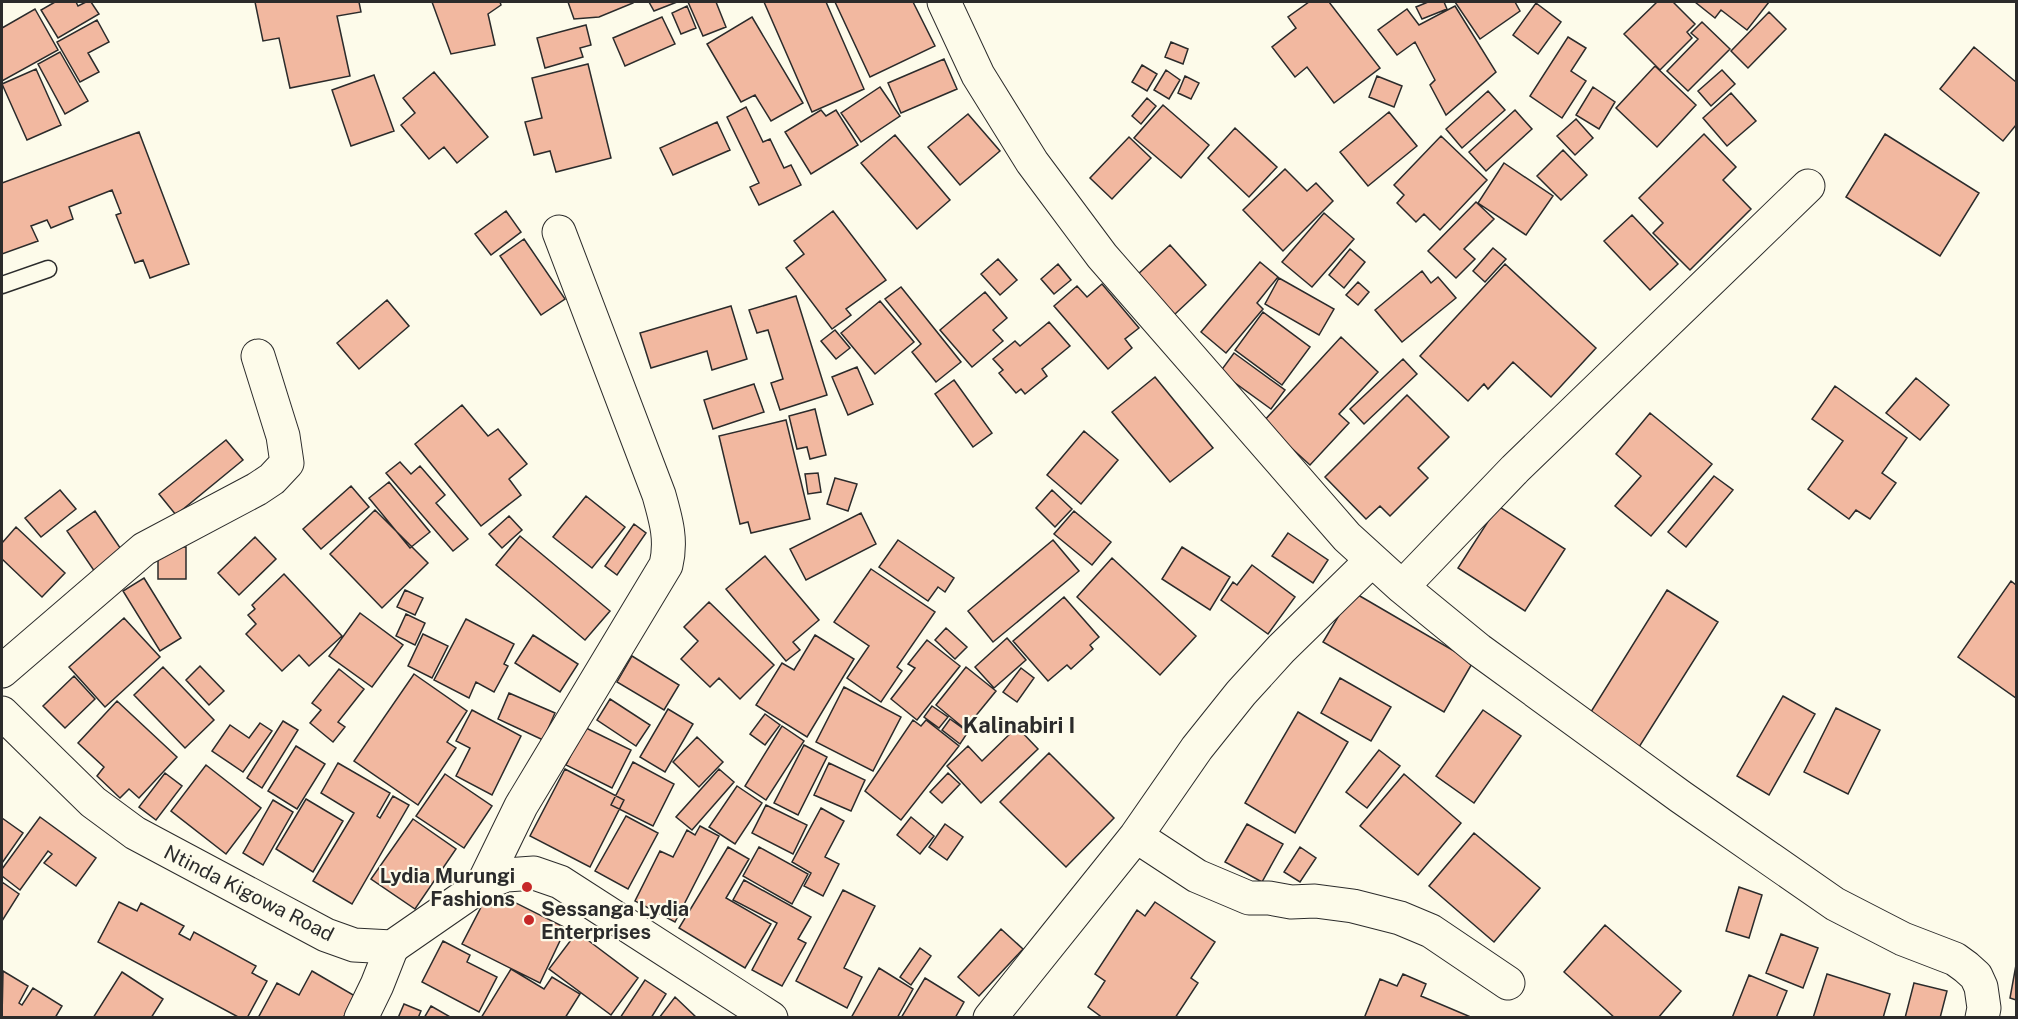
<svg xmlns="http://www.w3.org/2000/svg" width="2018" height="1019" font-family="'Public Sans',sans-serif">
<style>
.building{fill:#f2b8a0;stroke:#2b2b2b;stroke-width:1.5}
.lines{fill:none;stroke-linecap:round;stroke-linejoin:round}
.service-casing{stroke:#2b2b2b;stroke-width:19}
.minor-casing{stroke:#2b2b2b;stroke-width:35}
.tertiary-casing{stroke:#2b2b2b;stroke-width:35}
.service{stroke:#fdfbea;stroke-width:16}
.minor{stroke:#fdfbea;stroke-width:33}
.tertiary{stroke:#fdfbea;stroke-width:33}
.poi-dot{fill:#c62828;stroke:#fdfbea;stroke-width:2}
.labels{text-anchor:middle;stroke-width:4.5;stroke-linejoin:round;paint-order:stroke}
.poi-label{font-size:20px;font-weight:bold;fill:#2b2b2b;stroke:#fdfbea;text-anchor:end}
.street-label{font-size:20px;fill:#2b2b2b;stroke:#fdfbea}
.quarter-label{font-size:22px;font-weight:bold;fill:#2b2b2b;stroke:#fdfbea}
</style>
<rect width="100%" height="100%" fill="#fdfbea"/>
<!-- building -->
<path class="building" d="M55 2H76L78 6 86 2H91L99 14 58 38 41 10Z
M255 2H359L361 12 337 16 350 76 290 88 279 38 263 41Z
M432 2H500L501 5 488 14 495 45 451 54Z
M568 2H633V3L599 17 574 19Z
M649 2H677L654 11Z
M688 2H716L726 27 703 36Z
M764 2H826L864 89 812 112Z
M835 2H913L935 46 870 77Z
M1309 2H1329L1380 68 1334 103 1307 67 1295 77 1272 47 1296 28 1288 17Z
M1428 2H1444L1447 9 1422 19 1416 7Z
M1455 2H1515L1520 11 1480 39Z
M1657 2H1673L1695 24 1687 32 1692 38 1660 70 1624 34Z
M1695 2H1769L1747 30 1721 10 1715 18Z
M1536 3 1561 22 1538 54 1513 35Z
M687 6 696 28 681 34 672 13Z
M1455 6 1496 72 1446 115 1430 85 1435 80 1415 42 1397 55 1378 30 1407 9 1419 25Z
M35 9 58 50 2 81V28Z
M1769 12 1786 29 1748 68 1731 51Z
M662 17 675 44 625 66 613 38Z
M752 17 803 103 771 121 755 95 741 102 707 44Z
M97 20 109 42 88 53 99 72 80 82 57 42Z
M1702 22 1730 49 1688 91 1667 71 1698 39 1691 33Z
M586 25 591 45 580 48 583 57 545 68 537 38Z
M1568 37 1586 48 1571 71 1586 81 1562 118 1530 96Z
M1171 42 1188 49 1183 64 1165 57Z
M1974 47 2016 82V125L2003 141 1940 89Z
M60 52 88 101 65 114 38 64Z
M944 59 957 89 901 113 888 83Z
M588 64 611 158 556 172 550 151 534 155 525 122 542 118 532 78Z
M1142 65 1157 74 1147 91 1132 82Z
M1655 66 1696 105 1657 147 1616 108Z
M36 69 61 125 27 140 2 84Z
M1166 70 1180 80 1169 99 1154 90Z
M1722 70 1735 84 1711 106 1698 91Z
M434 72 488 137 457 163 444 147 429 159 401 125 415 113 403 98Z
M374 75 394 131 351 146 332 90Z
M1185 76 1199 83 1191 99 1178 93Z
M1377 76 1402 86 1394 107 1369 97Z
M880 87 900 116 861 142 841 113Z
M1593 87 1615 102 1599 129 1576 115Z
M1488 91 1505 110 1462 148 1446 129Z
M1731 93 1756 121 1727 146 1703 118Z
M1147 98 1156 106 1141 124 1132 116Z
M1163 105 1209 145 1181 178 1134 138Z
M746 107 763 142 770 139 784 168 791 165 801 185 759 205 750 187 759 183 727 117Z
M821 110 826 116 836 110 858 145 811 174 785 132Z
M1515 110 1532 129 1486 171 1469 152Z
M1389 112 1417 146 1368 186 1340 152Z
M968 114 1000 151 960 185 928 147Z
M1576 119 1593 138 1575 155 1557 136Z
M717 122 730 150 673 175 660 148Z
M1235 128 1277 167 1249 197 1208 158Z
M139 132 189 264 150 278 143 260 135 263 116 215 121 213 112 190 69 207 73 219 51 228 47 220 31 226 38 241 2 254V183Z
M1704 134 1736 167 1723 180 1751 209 1690 270 1653 233 1663 223 1639 198Z
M1885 134 1979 193 1940 256 1846 197Z
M895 135 950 200 917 229 861 163Z
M1441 136 1487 180 1440 230 1424 214 1416 222 1397 203 1404 195 1394 185Z
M1129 137 1151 158 1112 199 1090 178Z
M1563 150 1587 175 1561 200 1537 176Z
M1504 163 1553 196 1526 235 1478 203Z
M1285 169 1307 191 1316 183 1333 201 1283 251 1243 210Z
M1476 202 1494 219 1464 249 1475 259 1456 278 1428 251Z
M506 211 521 232 491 255 475 234Z
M833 211 886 280 846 309 851 315 832 329 786 268 804 254 794 241Z
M1324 213 1354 239 1312 287 1282 262Z
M1632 215 1678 264 1650 290 1604 241Z
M524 239 565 299 541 315 500 256Z
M1170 245 1206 285 1174 315 1137 275Z
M1493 248 1506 259 1485 282 1473 271Z
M1350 249 1365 262 1344 288 1329 275Z
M998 259 1017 280 1000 295 981 274Z
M1260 262 1278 277 1257 303 1263 309 1226 353 1201 332Z
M1058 264 1071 280 1054 294 1041 279Z
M1505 264 1596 348 1551 397 1513 362 1488 389 1484 384 1468 401 1420 356Z
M1422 271 1431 283 1438 277 1456 298 1402 342 1375 310Z
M1279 278 1334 309 1319 335 1265 304Z
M1358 282 1369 292 1358 305 1346 295Z
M1102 284 1139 328 1125 339 1132 348 1108 369 1054 306 1077 286 1087 297Z
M901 287 961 362 936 382 912 352 921 344 885 299Z
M985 292 1007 318 993 330 1003 341 972 367 940 330Z
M796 296 827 395 780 410 771 383 783 379 768 330 757 333 749 310Z
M387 300 409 326 359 369 337 343Z
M880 301 914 342 875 374 841 333Z
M731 306 747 359 712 370 707 351 651 368 640 333Z
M1263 312 1310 347 1282 385 1235 350Z
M1049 322 1070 346 1042 369 1047 376 1025 394 1021 389 1016 393 999 373 1003 370 993 359 1015 341 1020 346Z
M835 330 850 348 836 359 821 341Z
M1341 337 1378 372 1339 414 1349 423 1310 465 1263 422Z
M1234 353 1285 390 1271 409 1220 372Z
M1403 359 1417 374 1364 424 1350 409Z
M857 367 873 404 848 415 832 377Z
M1155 377 1213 448 1170 482 1112 412Z
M1916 378 1949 405 1920 440 1886 413Z
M954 380 992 433 973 447 935 394Z
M754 384 764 412 713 429 704 400Z
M1835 386 1907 438 1882 473 1896 483 1870 519 1856 510 1849 519 1808 489 1843 441 1812 419Z
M1407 395 1449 437 1418 468 1428 478 1390 516 1380 506 1366 519 1325 477Z
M462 405 488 436 498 429 527 464 509 479 521 495 481 526 415 444Z
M815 409 826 455 810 459 807 447 797 449 789 416Z
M1650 413 1712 464 1651 536 1615 506 1641 476 1616 454Z
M786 420 810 519 751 533 748 522 740 524 719 436Z
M1084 431 1118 460 1081 504 1047 475Z
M226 440 243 460 176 515 159 494Z
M400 462 411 474 420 466 445 495 436 503 468 539 453 551 386 473Z
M818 473 821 492 808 494 805 474Z
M1714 476 1733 490 1686 547 1668 532Z
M835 478 857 484 848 511 827 504Z
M389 482 430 532 410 548 369 498Z
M351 486 369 507 321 549 303 529Z
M60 490 76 509 41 537 25 518Z
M1052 490 1072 509 1055 527 1036 508Z
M586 496 625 527 592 568 553 537Z
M1498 506 1565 549 1525 611 1458 568Z
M375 510 428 563 382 608 330 554Z
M95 511 125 555 97 575 67 531Z
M1074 511 1111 542 1092 565 1054 534Z
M861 513 876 544 806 580 790 549Z
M509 516 522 530 502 548 489 534Z
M634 524 646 533 617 575 605 566Z
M16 527 65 573 42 597 2 559V543Z
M1288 533 1328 560 1313 583 1272 556Z
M520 536 610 611 585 640 496 565Z
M255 537 276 559 239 595 218 573Z
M898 540 954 578 945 592 938 587 928 601 879 567Z
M1053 540 1079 571 993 642 968 611Z
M158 547H186V579H158Z
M1182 547 1230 577 1210 610 1162 579Z
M765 556 819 620 793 642 800 650 786 661 726 589Z
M1112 558 1196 636 1160 675 1077 597Z
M1252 565 1295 597 1268 634 1221 600 1233 582 1237 585Z
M871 569 935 612 897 667 902 671 881 702 847 678 869 646 834 622Z
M284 574 342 636 309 666 299 655 282 671 246 634 256 624 248 615 255 609 252 605Z
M144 578 181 638 160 651 123 591Z
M2011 581 2016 585V698L1958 657Z
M405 590 423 598 415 615 397 607Z
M1667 590 1718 622 1634 755 1584 723Z
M1353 592 1473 662 1444 712 1323 642Z
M1064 597 1099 637 1090 645 1093 649 1071 669 1067 665 1048 681 1013 641Z
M709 602 774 665 740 699 719 678 710 687 681 659 698 641 684 627Z
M360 613 403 645 372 687 329 656Z
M406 614 425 623 415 645 396 636Z
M124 618 160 657 105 707 69 667Z
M466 619 514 644 504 664 508 666 494 692 476 682 469 698 434 680Z
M946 628 967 647 955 659 935 640Z
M423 634 448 646 432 678 408 666Z
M533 635 578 664 560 692 515 663Z
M815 635 854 659 807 737 756 705 782 663 794 670Z
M1007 638 1026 660 994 688 975 667Z
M927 640 960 666 917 720 891 699 915 668 908 664Z
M632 656 679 685 664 710 617 682Z
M200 666 224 691 209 705 186 680Z
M163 667 214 720 185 748 134 695Z
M966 667 996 691 965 729 936 705Z
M1021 668 1034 678 1017 702 1003 692Z
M339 669 364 689 338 722 345 727 333 742 310 723 321 710 312 703Z
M414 674 467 711 447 742 456 748 418 805 354 761Z
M74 676 95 699 65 728 43 706Z
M1340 678 1391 707 1371 741 1321 713Z
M844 687 901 717 873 771 816 742Z
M509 693 555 713 543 740 498 719Z
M1783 696 1815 714 1769 795 1737 776Z
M610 699 650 725 636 746 597 720Z
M117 701 177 757 139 798 129 789 120 798 97 776 104 767 78 743Z
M932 706 948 717 939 728 924 717Z
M1836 708 1880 730 1848 794 1804 772Z
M668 709 693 724 665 772 640 757Z
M472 710 521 736 492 795 456 776 470 748 456 741Z
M1483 710 1521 736 1474 803 1436 776Z
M1298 712 1348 742 1295 833 1245 803Z
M765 714 780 725 765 745 750 734Z
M950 719 968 732 960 744 942 730Z
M913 720 921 726 926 720 959 746 901 820 865 791Z
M283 721 298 730 262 788 247 778Z
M260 723 272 731 243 772 212 751 230 725 249 738Z
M782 726 804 741 766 800 745 786Z
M584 727 631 750 612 788 566 765Z
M1017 727 1038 749 981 803 947 766 968 746 982 761Z
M697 737 723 762 699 787 673 762Z
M804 745 827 757 798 815 774 803Z
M296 746 325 764 297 809 268 791Z
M1379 750 1400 766 1367 808 1346 792Z
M1049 753 1114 818 1066 867 1000 802Z
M633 762 674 784 653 826 611 805Z
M338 763 390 793 377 816 380 818 393 796 409 805 352 904 313 881 354 813 321 793Z
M829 763 865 780 851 811 814 795Z
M206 765 261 808 226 854 171 811Z
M565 769 624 800 590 867 530 836Z
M719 769 734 782 692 830 676 817Z
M165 773 182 786 156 820 139 807Z
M948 773 960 784 942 803 930 792Z
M445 774 492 806 464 848 416 816Z
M1404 774 1461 823 1418 875 1360 826Z
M737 786 762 803 735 844 709 827Z
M306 799 343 821 313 872 276 849Z
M273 800 293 812 263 865 243 853Z
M766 805 807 825 793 854 752 833Z
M821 808 844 821 825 857 839 864 823 896 804 886 811 873 792 862Z
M626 816 658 833 628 889 595 871Z
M40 817 96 858 76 886 44 863 52 854 48 851 20 890 2 876V869Z
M911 817 934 836 920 854 897 835Z
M2 818 23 833 2 863Z
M413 819 456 849 415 909 371 879Z
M945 824 963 837 947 860 929 847Z
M1247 824 1283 844 1262 882 1225 862Z
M700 826 719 836 675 922 635 901 660 851 673 857 687 830 695 835Z
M1474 833 1540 888 1494 942 1429 886Z
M728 847 749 859 726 898 771 924 745 968 679 928Z
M759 847 808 874 792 904 743 876Z
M1300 847 1316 858 1300 882 1284 872Z
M744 880 811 917 798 939 806 943 782 986 752 970 777 923 733 900Z
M2 882 19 894 2 921Z
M1739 887 1762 895 1749 938 1726 931Z
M490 890 566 928 540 983 462 944Z
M843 890 875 906 844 968 862 977 847 1008 796 981Z
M119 902 137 911 141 903 184 926 179 934 190 940 194 932 256 966 252 973 267 981 247 1018H240L98 942Z
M1155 902 1215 942 1191 978 1198 983 1175 1018H1103L1088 1007 1105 981 1095 974 1137 910 1145 916Z
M1605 925 1681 991 1658 1018H1615L1564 972Z
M1001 929 1023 949 979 996 958 977Z
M577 932 638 978 611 1015 549 969Z
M1781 934 1818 948 1803 988 1766 973Z
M443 941 470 955 467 962 497 977 479 1012 422 982Z
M920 948 931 956 911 985 900 977Z
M2016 965V1000L2010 998Z
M879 968 913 989 897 1018H851Z
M511 969 544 989 552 977 580 994 565 1018H481Z
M3 971 28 986 19 1003 22 1005 33 988 62 1006 55 1018H2Z
M312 971 355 996 343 1018H258L277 983 299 995Z
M122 972 163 999 151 1018H93Z
M1403 974 1426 984 1421 996 1473 1018H1369L1365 1016 1380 979 1397 986Z
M1827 974 1890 994 1883 1018H1813Z
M1749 975 1787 991 1776 1018H1732Z
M925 978 964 1002 955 1018H901Z
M645 980 666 994 651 1018H620Z
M1914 983 1947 991 1940 1018H1905Z
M675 997 697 1018H659Z
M404 1004 421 1011 418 1018H398Z
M431 1006 452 1018H424Z"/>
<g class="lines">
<defs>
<path id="service" d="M2 285 48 269"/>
<path id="minor" d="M944 2 978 75 1032 162 1102 256 1347 537 1402 587 1479 650 1681 797 1835 904 1903 939 1955 959 1966 967 1976 976 1981 987 1984 1008 1982 1018
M1402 587 1515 469 1808 186
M2 671 144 549 257 489 272 479 287 463 283 436 258 356
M1136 836 1197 876 1249 898H1269L1291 902 1315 901 1353 906 1400 918 1431 931 1508 983
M483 884 521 806 666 565C672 540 666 520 659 495L559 232
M361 1018 377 985 392 947
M990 1018 1136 836 1197 748 1241 693 1281 649 1372 560"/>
<path id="tertiary" d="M2 713 93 802 135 833 326 935 354 945 392 947 483 884 506 875 534 873 560 882 771 1018"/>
</defs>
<!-- service casing -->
<use href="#service" class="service-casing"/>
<!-- minor casing -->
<use href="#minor" class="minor-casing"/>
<!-- tertiary casing -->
<use href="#tertiary" class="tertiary-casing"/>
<!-- service -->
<use href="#service" class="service"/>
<!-- minor -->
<use href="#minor" class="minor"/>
<!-- tertiary -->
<use href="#tertiary" class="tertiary"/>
</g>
<!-- markers -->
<g class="poi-dot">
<circle cx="527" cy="887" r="6"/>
<circle cx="529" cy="920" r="6"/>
</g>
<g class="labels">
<!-- poi labels -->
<g class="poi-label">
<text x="515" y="883">Lydia Murungi<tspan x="515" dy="23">Fashions</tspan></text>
<text x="541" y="916" text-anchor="start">Sessanga Lydia<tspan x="541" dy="23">Enterprises</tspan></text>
</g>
<!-- street labels -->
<g class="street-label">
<text transform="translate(249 893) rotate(27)" y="7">Ntinda Kigowa Road</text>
</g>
<!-- quarter labels -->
<g class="quarter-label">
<text x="1019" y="733">Kalinabiri I</text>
</g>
</g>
<!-- border -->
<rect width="2018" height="1019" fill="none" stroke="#2b2b2b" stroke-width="6"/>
</svg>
